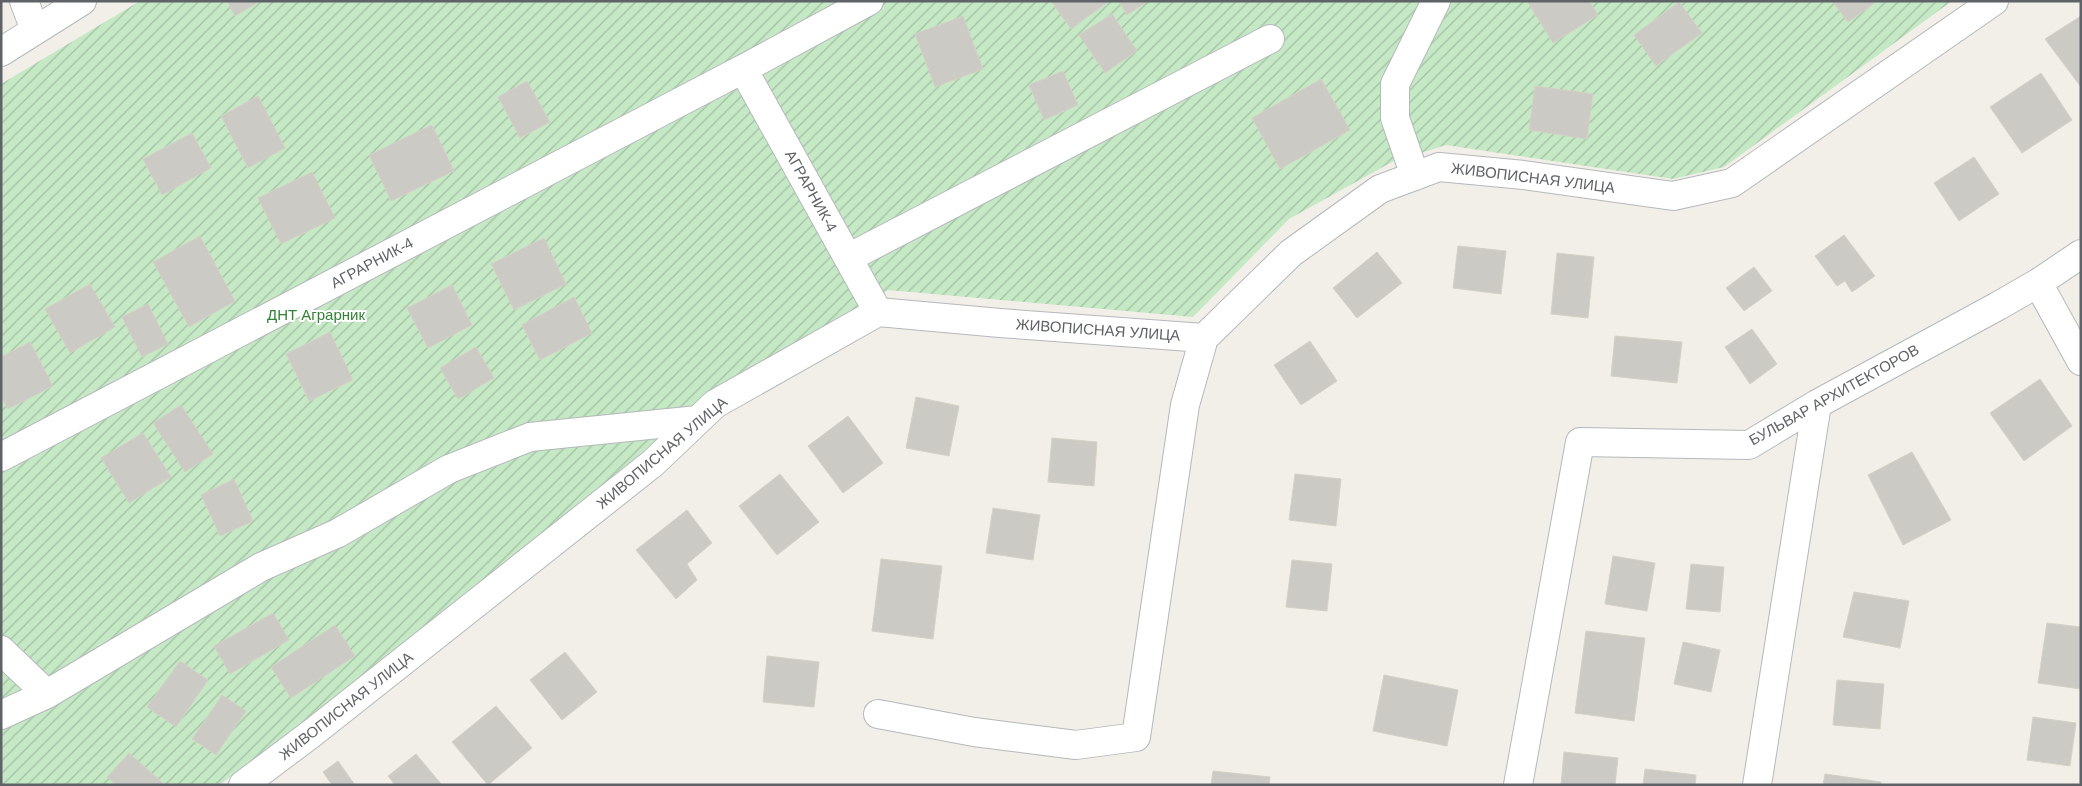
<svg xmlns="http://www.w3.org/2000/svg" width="2082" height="786" font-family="Helvetica,sans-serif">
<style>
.garden{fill:url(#garden-furrows)}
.building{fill:#cccac5;stroke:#d6d1c6}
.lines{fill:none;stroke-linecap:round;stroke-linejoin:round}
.minor-casing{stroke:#b5b8bc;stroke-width:30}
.minor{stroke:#fff;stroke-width:28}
.labels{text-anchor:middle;stroke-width:4;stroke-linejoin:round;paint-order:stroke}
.street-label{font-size:15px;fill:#5f6368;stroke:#fff}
.park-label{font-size:15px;fill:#348238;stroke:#fff}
</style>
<defs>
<pattern id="garden-furrows" width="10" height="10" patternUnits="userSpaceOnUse" patternTransform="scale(1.25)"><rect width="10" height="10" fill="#c5e8c5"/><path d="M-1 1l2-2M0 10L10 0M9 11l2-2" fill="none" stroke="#a3c0a4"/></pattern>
</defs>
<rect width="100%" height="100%" fill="#f1efe8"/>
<!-- garden -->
<path class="garden" d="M140 1H1952L1724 167 1673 179 1446 145 1392 162 1289 219 1193 317 888 290 675 425 410 646 219 785H1V84Z"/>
<!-- building -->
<path class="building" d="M227 1H256L257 3 235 16Z
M1051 1H1109L1071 29Z
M1119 1H1148L1127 15Z
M1527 1H1589L1598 15 1553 43Z
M1832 1H1877L1848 22Z
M1679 2 1702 33 1656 66 1634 35Z
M1112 14 1137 51 1105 73 1079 35Z
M963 16 983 69 935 87 915 34Z
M2081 16V87L2045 39Z
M1063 71 1078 105 1044 120 1029 85Z
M2041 73 2072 120 2022 153 1990 107Z
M1321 79 1350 130 1280 169 1252 118Z
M527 81 550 122 520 138 498 97Z
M1535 86 1593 94 1587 139 1529 130Z
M258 96 285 148 248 168 221 116Z
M432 125 454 171 391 201 369 155Z
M192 133 211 168 162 195 143 159Z
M1974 157 1999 194 1959 221 1934 183Z
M312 172 335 218 281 244 258 198Z
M1844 235 1875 276 1852 292 1845 281 1837 286 1815 256Z
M200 236 235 301 189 327 153 262Z
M544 238 566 284 514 310 491 264Z
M1458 246 1506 251 1501 294 1453 288Z
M1377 252 1402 283 1357 318 1333 288Z
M1557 253 1594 257 1588 318 1551 314Z
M1754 267 1772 291 1744 311 1726 288Z
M90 284 115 327 70 353 45 309Z
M452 285 472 325 428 348 407 308Z
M574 297 592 333 540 360 522 325Z
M148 304 168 344 142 357 122 317Z
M1752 329 1777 364 1750 384 1725 347Z
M330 332 353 380 309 401 286 354Z
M1615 336 1682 342 1677 383 1611 376Z
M1310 341 1337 381 1301 405 1274 365Z
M30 342 53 386 8 409 1 397V357Z
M476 347 494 378 458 399 440 368Z
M2040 379 2072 426 2024 461 1990 413Z
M916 397 959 406 949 456 906 448Z
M181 405 213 454 185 472 153 423Z
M848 416 883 463 843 493 808 446Z
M143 433 171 477 129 503 101 458Z
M1052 438 1097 442 1094 486 1048 482Z
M1912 452 1951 520 1903 545 1868 475Z
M780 474 819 522 777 555 739 506Z
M1295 474 1341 479 1336 526 1289 520Z
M234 479 253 521 220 536 201 495Z
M993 508 1040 515 1033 560 986 553Z
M687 510 712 543 687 564 697 580 676 599 636 550Z
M1613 556 1655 563 1647 611 1605 604Z
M881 559 942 566 933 639 872 631Z
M1292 560 1332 564 1327 611 1286 607Z
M1691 564 1724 567 1720 612 1686 609Z
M1854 592 1909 601 1900 648 1843 637Z
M273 613 289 640 230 674 214 646Z
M2047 623 2081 627V689L2038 683Z
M335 625 355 656 291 698 271 667Z
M1586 631 1645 638 1634 721 1575 713Z
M1683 642 1720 650 1711 692 1674 684Z
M565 652 597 692 562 720 530 680Z
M767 656 819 662 814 707 763 702Z
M180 661 208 680 176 727 147 707Z
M1384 675 1458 690 1447 746 1373 731Z
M1837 680 1884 684 1880 729 1833 725Z
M222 695 246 711 216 755 192 739Z
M496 706 532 748 488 785 452 742Z
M2033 717 2076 723 2070 766 2027 760Z
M1564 752 1618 758 1615 785H1561Z
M129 753 165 785H116L107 777Z
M416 754 442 785H395L388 776Z
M338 761 355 785H332L323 772Z
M1645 769 1696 775 1695 785H1643Z
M1213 771 1270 777 1269 785H1211Z
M1825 774 1881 782V785H1823Z"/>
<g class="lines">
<defs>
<path id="minor" d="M24 1 35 30
M869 1 743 69 878 312
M1 52 82 1
M1415 176 1395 118V84L1436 1
M848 258 1270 39
M2038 283 2081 361
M1 457 743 69
M1 650 47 694
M878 714 974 732 1076 745 1136 737 1185 405 1204 338
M1 715 47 694 261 567 338 533 449 469 530 437 698 420
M243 785 311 734 653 463 715 404 878 312 1000 323 1204 338 1291 253 1380 189 1439 167 1524 175 1673 196 1732 183 1994 1
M1518 785 1580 442 1749 445 1817 404 1998 306 2038 283 2081 254
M1757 785 1817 404"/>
</defs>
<!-- minor casing -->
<use href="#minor" class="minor-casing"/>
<!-- minor -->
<use href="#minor" class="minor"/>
</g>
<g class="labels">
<!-- street labels -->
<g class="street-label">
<text transform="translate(1533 178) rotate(7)" y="5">ЖИВОПИСНАЯ УЛИЦА</text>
<text transform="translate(811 191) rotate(61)" y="5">АГРАРНИК-4</text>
<text transform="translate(372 263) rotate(-28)" y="5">АГРАРНИК-4</text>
<text transform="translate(1098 330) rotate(4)" y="5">ЖИВОПИСНАЯ УЛИЦА</text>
<text transform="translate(1834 395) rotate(-29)" y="5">БУЛЬВАР АРХИТЕКТОРОВ</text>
<text transform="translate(662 453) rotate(-40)" y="5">ЖИВОПИСНАЯ УЛИЦА</text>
<text transform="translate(346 706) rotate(-38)" y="5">ЖИВОПИСНАЯ УЛИЦА</text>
</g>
<!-- park labels -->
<g class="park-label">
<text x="316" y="320">ДНТ Аграрник</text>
</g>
</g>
<!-- border -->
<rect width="2082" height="786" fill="none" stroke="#5f6368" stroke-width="5"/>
</svg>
